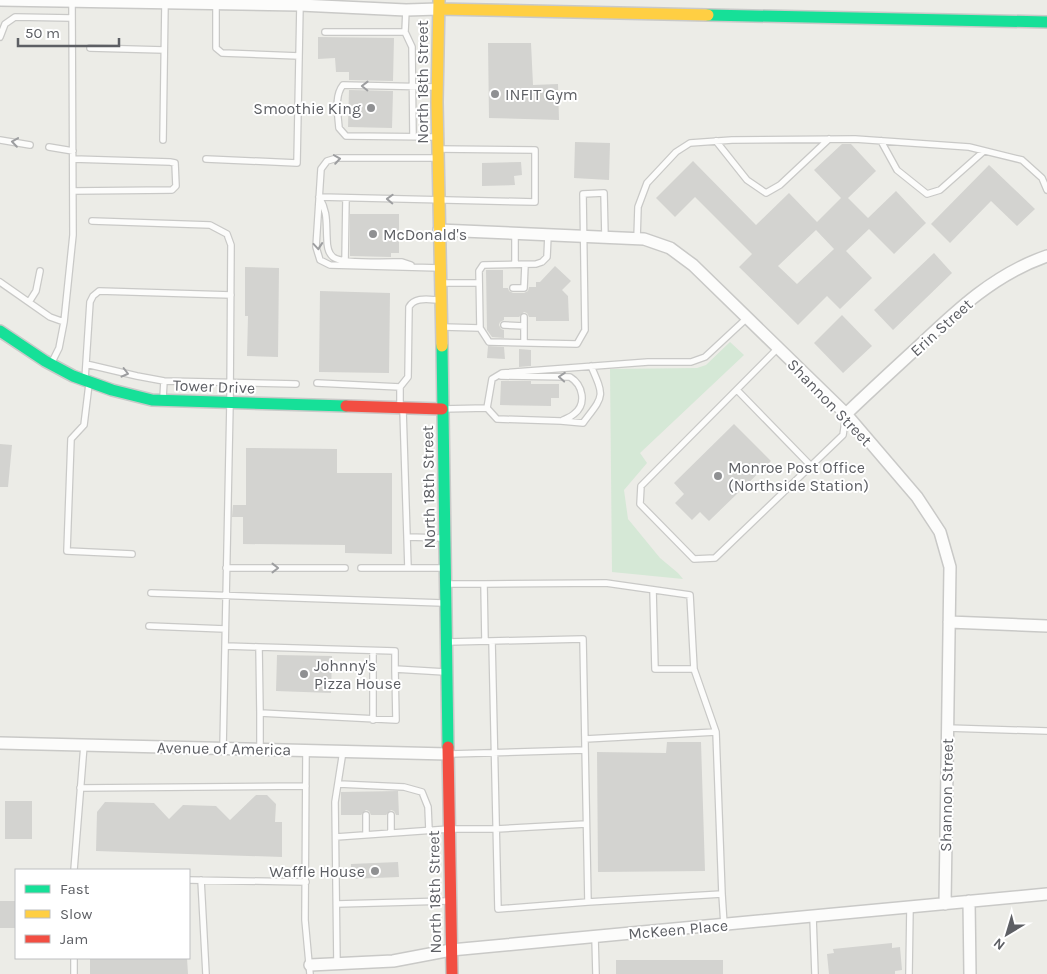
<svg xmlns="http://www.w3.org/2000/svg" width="1047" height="974" font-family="Karla,sans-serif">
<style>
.green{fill:#d5e8d6}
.building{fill:#d3d3d0;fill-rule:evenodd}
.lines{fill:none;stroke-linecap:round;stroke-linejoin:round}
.lane-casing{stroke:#c9c9c7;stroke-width:8}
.street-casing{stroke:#c9c9c7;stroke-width:14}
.fast-casing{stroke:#c9c9c8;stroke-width:14}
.slow-casing{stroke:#c9c9c8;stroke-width:14}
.jam-casing{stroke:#c9c9c8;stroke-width:14}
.lane{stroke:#fcfcfb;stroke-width:5.5}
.street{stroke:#fcfcfb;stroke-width:11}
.fast{stroke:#16e098;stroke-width:11}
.slow{stroke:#ffcf43;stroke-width:11}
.jam{stroke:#f24e42;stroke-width:11}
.oneway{stroke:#9d9ea0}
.poi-dot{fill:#8f9092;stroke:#fff;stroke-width:2}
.labels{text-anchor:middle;stroke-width:4;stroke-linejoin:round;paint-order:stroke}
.street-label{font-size:16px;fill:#5d5f64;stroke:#fff}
.poi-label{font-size:16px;fill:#5d5f64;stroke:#fff;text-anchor:start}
</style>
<rect width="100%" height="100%" fill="#ecece7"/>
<!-- green -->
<path class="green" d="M730 342 744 355 640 453 647 463 624 490 628 519 660 558 678 573 683 579 612 572 610 369 697 368 706 365Z"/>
<!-- building -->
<path class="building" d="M318 37 394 38 393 81 349 80V72H336L335 58 318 59Z
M488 43H531L533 85 558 84 559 120 489 118Z
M349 90 393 91 392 128 348 127Z
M575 142 610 143 609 180 574 178Z
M842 144H851L876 171 848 198 868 218 896 191 926 223 894 254 869 229 846 251 872 278 840 309 827 296 798 325 739 267 752 254 695 197 675 217 656 198 693 161 756 225 789 193 817 222 841 198 814 170ZM816 230 834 249 797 284 778 266Z
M521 162 522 175 514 176 515 185 482 186V163Z
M989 165 1035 209 1017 226 991 201 950 243 931 224Z
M350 214H399V253H391V257L350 256Z
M934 253 952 273 893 330 874 310Z
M555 266 571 281 562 290 568 296 569 321H536V317H529L527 313 524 312 519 317H504V320L500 322 499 325 501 329 504 330V338L492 337 487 330 486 270H503V288H508L509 291 513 293H524L528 291 529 287H536V282H540Z
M245 267 279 268 278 357 247 356 248 316H245Z
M320 291 390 293 389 373 319 372Z
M842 315 872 346 843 373 814 343Z
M488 346 504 347 505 359 487 358Z
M519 349 531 350V366L519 367Z
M501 381H531V384H559V398H551V406L500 405Z
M734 424 771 461 709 521 700 512 692 520 675 503 684 494 674 483Z
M0 444 12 445 8 487H0Z
M246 448 337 449V473H392V554L345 553V545L243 544V517H232L233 505H246Z
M277 655 332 656 331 693 276 691Z
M667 742H701L705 871 598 872 597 752 666 753Z
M398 791 399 815H396L394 811 391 810 386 815H371L369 811 366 810 361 815H341V792Z
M256 795H267L276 804 275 822H282V857L96 851 97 812 105 802 154 803 169 819 183 805 216 806 230 820Z
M5 801H32V839H5Z
M398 862 399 877 351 879V864Z
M0 901H16V928H0Z
M892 943V948L900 947 902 970 895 971V974H829L827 954 834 953 833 949Z
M90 958H187L188 974H90Z
M616 960H723V974H616Z"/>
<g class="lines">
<defs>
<path id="lane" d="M216 4V48L222 53 299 56
M406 10 405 32 412 47 413 136
M325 32H405
M0 37 5 24 15 17 72 18
M90 48 164 50
M435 87 343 85C334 96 338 114 339 128L346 136 437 137
M0 140 30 145
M163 140 165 3
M716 141 747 180 766 193 780 185 829 139
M881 141 897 170 927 194 940 190 984 151
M49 147 73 151
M436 158H337L327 161 321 169 316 247 320 260 330 265 440 268
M73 159 170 162 175 163 176 186 172 190 73 191
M206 159 297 163 300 5
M319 197 535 202V150L438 149
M319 197C328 212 326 222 327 239 327 245 328 253 333 257 341 264 389 262 402 262L411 265
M92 221 210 225 227 234 231 245 230 403 223 748
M637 239 638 207 647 183 676 152 690 143 732 140 855 139 969 147 1022 160 1042 178 1047 190
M345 263 346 198
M515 264V233
M0 282 50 317 64 322
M443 283H479
M513 288H524L525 265
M29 302 36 291 40 271
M524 317V343
M504 325 524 326
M443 327 480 328 489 342 577 344 585 330 583 194 604 193 605 237
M480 328 479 271 483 265 536 264 542 262 547 257 548 235
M778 348 641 486 640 504 694 559 715 558 843 435 846 414
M52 362 59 348 64 322 73 235 72 1
M86 364 137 376 164 381 296 384
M501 376 570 377C583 385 587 404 574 414 571 417 567 418 563 420
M85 379 90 302 93 296 99 291 231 295
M317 383 400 387 408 377 409 307C415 296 430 300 441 300
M89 384 84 425 71 439 67 551 132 554
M737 390 811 466
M163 398 164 381
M400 405V387
M487 408 492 379 502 373 648 362H691L705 357 747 318
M442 409 487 408 497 419 561 421 583 423C604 395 605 398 591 366
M403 410 408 568
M407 537 443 538
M226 568H345
M361 568H444
M446 584H484
M653 590 655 669H694
M151 593 443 603
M149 626 225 629
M485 641 484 584 606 583 690 595 694 669 716 732 722 894 588 902
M448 642 583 639 588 902 498 909 492 641
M225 646 259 647
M373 651V720
M260 713 259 647 395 651V669
M947 728 1047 731
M585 739 716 732
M260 749V713L396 720 395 669 445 672
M306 750 305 920 310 974
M450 754 585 750
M339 784 404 787 422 792 428 807 429 830
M80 788 306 786
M366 815V835
M391 833V815
M336 837 449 829H496L586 824
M74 870 84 745
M189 880 306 882
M201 880 206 974
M722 894 724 925
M337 904 448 901
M813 917 815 974
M595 937 596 974
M74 958V974
M337 964 335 802 343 751
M909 974 910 907"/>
<path id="street" d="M0 0 300 5 406 10 439 9
M439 230 644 239 670 248 693 265 846 414 917 497 940 532 950 567 945 904
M846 414C870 391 895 368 919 346 958 309 995 274 1047 256
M949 622 1047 626
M0 743 448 754
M969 901 970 974
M310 965 393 961 451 950 1047 894"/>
<path id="fast" d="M708 15 1047 22
M0 331 45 361 73 376 112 390 152 400 346 406
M442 346 448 747"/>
<path id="slow" d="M439 0 437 102 442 346
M439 9 708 15"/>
<path id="jam" d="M346 406 442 409
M448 747 452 974"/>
</defs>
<!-- lane casing -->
<use href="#lane" class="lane-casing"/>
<!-- street casing -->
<use href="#street" class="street-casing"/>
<!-- fast casing -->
<use href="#fast" class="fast-casing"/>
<!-- slow casing -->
<use href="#slow" class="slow-casing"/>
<!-- jam casing -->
<use href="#jam" class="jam-casing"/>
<!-- lane -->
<use href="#lane" class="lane"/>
<!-- street -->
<use href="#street" class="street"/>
<!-- fast -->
<use href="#fast" class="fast"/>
<!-- slow -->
<use href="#slow" class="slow"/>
<!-- jam -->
<use href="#jam" class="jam"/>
</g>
<!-- one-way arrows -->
<defs><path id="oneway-chevron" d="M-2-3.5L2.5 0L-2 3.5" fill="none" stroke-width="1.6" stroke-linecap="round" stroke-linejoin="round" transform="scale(1.25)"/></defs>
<g class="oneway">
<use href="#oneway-chevron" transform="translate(365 86) rotate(-179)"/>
<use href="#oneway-chevron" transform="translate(15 142) rotate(-172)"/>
<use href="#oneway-chevron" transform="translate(337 159) rotate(-9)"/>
<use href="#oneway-chevron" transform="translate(390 199) rotate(-178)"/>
<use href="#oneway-chevron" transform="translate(318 246) rotate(85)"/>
<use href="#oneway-chevron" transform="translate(125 373) rotate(14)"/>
<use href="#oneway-chevron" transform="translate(562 377) rotate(-176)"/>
<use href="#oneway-chevron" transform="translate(275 568)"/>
</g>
<!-- markers -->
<g class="poi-dot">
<circle cx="495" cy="94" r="5"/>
<circle cx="371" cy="108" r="5"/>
<circle cx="373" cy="234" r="5"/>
<circle cx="718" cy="476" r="5"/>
<circle cx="304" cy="674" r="5"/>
<circle cx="375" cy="871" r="5"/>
</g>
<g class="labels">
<!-- street labels -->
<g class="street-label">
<text transform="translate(422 82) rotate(-90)" y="6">North 18th Street</text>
<text transform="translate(941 327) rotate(-42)" y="6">Erin Street</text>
<text transform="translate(214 386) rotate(2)" y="6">Tower Drive</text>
<text transform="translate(830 402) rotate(46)" y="6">Shannon Street</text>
<text transform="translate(428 487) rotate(-91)" y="6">North 18th Street</text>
<text transform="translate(224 748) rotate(1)" y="6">Avenue of America</text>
<text transform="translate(946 795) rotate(-89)" y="6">Shannon Street</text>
<text transform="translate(434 892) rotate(-91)" y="6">North 18th Street</text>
<text transform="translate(678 929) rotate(-5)" y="6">McKeen Place</text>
</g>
<!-- poi labels -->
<g class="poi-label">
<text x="505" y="100">INFIT Gym</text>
<text x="361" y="114" text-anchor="end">Smoothie King</text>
<text x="383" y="240">McDonald's</text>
<text x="728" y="473">Monroe Post Office<tspan x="728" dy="18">(Northside Station)</tspan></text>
<text x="314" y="671">Johnny's<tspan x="314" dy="18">Pizza House</tspan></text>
<text x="365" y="877" text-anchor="end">Waffle House</text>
</g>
</g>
<!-- legend -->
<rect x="15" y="869" width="175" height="90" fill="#ffffff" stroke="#bebfc1"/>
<rect x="25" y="885" width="25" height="8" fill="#16e098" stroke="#bebfc1"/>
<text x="60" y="894" font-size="15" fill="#5d5f64">Fast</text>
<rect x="25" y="910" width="25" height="8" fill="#ffcf43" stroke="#bebfc1"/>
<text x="60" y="919" font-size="15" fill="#5d5f64">Slow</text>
<rect x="25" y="935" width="25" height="8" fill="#f24e42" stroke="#bebfc1"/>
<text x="60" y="944" font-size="15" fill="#5d5f64">Jam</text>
<!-- north arrow -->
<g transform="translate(1007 934) rotate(218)" stroke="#ffffff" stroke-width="4" paint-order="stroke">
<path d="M0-4L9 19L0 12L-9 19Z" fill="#5d5f64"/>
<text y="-8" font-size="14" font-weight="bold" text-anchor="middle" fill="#5d5f64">N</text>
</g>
<!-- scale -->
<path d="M18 38v8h101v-8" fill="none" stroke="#5d5f64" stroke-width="2.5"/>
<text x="25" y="38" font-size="15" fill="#5d5f64" stroke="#ffffff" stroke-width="4" paint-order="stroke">50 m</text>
</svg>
